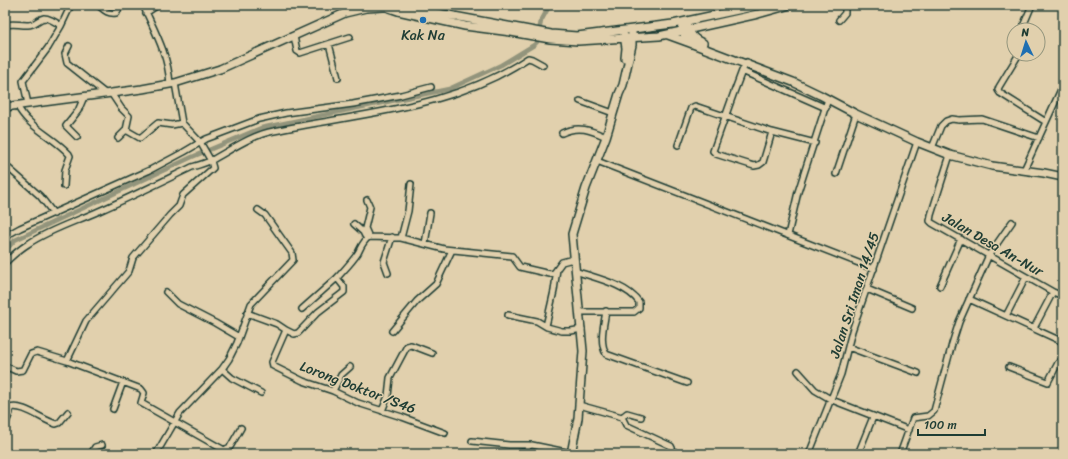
<svg xmlns="http://www.w3.org/2000/svg" width="1068" height="459" font-family="Sriracha,sans-serif">
<style>
.lines{fill:none;stroke-linecap:round;stroke-linejoin:round}
.canal{stroke:#92947b;stroke-width:4.5}
.street-casing{stroke:#1f3d34;stroke-width:8}
.secondary-casing{stroke:#1f3d34;stroke-width:10}
.street{stroke:#e1d0ad;stroke-width:5}
.secondary{stroke:#e1d0ad;stroke-width:7}
.poi-dot{fill:#1f6fb2;stroke:#e1d0ad;stroke-width:1.5}
.labels{text-anchor:middle;stroke-width:3;stroke-linejoin:round;paint-order:stroke}
.poi-label{font-size:14px;fill:#1f3d34;stroke:#e1d0ad}
.street-label{font-size:14px;fill:#1f3d34;stroke:#e1d0ad}
</style>
<rect width="100%" height="100%" fill="#e1d0ad"/>
<filter id="ink" filterUnits="userSpaceOnUse"><feTurbulence type="fractalNoise" baseFrequency=".025" numOctaves="2"/><feDisplacementMap in="SourceGraphic" scale="8" xChannelSelector="R" yChannelSelector="G"/><feConvolveMatrix kernelMatrix="1 2 1 2 8 2 1 2 1" color-interpolation-filters="sRGB"/></filter>
<g filter="url(#ink)">
<g class="lines">
<!-- canal -->
<path class="canal" d="M5 251 15 240 192 157 261 128 449 89 501 65 534 45 537 42 541 21 550 5"/>
<defs>
<path id="street" d="M98 5C104 10 107 14 116 13L120 7 128 5
M143 5C155 32 168 54 170 84
M146 13 158 5
M839 20 845 13V5
M5 25C14 23 18 25 27 25 34 26 38 19 44 18 49 18 57 23 61 26
M1025 30 1024 24 1032 5
M294 36 297 51 300 53 350 37
M329 44 338 78
M69 46 65 54 67 63 106 94
M1019 54 999 87 998 90 1000 93 1046 122
M747 62 742 71 733 95 713 151 716 154 754 166 759 165 763 162 772 132
M742 71 826 108
M111 93 121 108 129 116 126 130 118 138
M580 101 613 113
M28 104 23 81 48 48 61 26 71 5
M17 105C28 128 53 136 69 154L70 156 65 170 64 186
M126 130 140 138 158 123 172 125 182 123
M562 133C578 125 591 130 606 137
M77 137 66 126 78 111 84 97
M678 145 691 108 695 106 772 132 815 143
M932 148 941 126 946 121 952 119 959 120 982 119 1039 138
M950 155 931 215 930 221 932 223 1053 292 1063 296
M597 161 874 269
M5 165 40 196 54 214
M1024 170 1063 85
M836 174 856 114
M367 200 370 207 365 228 369 237
M354 224 363 232 365 236
M788 235 798 192 828 99
M401 238 408 211 411 184
M5 240 11 233 20 228 150 170 184 152 206 139 259 119 286 113 353 104 401 95 431 87
M425 244 430 213
M5 263C12 256 20 249 28 244 48 230 77 221 99 211 131 197 161 182 192 167 199 165 206 163 212 160 232 149 252 135 274 131 360 113 453 109 528 58L532 59 543 65
M575 271C595 278 626 284 639 302V308L634 312H580
M388 273 384 262 392 237
M940 286 961 239
M867 289 912 308
M166 292 178 304 215 323 239 337
M969 299 1063 342
M302 309 337 278
M606 311C604 325 599 341 606 354L687 383
M247 313 277 324 286 330 272 362 273 366 303 381 333 391 358 403 402 417 445 433
M508 315 537 321 547 327 562 331H571L582 329
M1006 316 1026 277
M546 326 554 291 557 269
M1034 328 1053 292
M286 330 294 334 298 333 318 312 344 292V287L337 278C344 270 352 262 358 253 361 247 363 241 369 237L401 238 444 249 512 256 520 267 550 274 554 273 562 262 573 259
M392 331 417 301 436 284 452 250
M848 347 918 373
M67 361 86 321 129 271 133 258 170 215 179 206 183 195 213 168 211 161 200 142 182 123 175 83
M5 366 16 371 23 370 31 354 37 352 67 361 141 389 144 393 141 403 224 450 230 447 241 428
M1009 367 1048 382 1058 363 1063 359
M222 369 232 378 261 393
M798 371 815 390 832 400 909 430
M333 391 341 375 350 367
M5 404 10 408V413L5 425
M579 405 622 417 626 425 671 446 673 450 671 454
M10 408C22 403 44 421 56 424L59 423 68 412
M113 409 123 382
M382 411 388 396 390 378 407 346 411 345 432 353
M622 417 627 413 641 417
M472 441 509 445H529
M91 454 95 447 102 445
M156 454 180 413 222 369 229 359 237 343 251 304 293 260 292 253 265 215 258 210
M526 454 528 446 532 445 571 453
M809 454 841 374 852 331 917 142
M858 454 873 417
M900 454 913 418 928 416 934 411 952 344 959 322 989 255 1012 222"/>
<path id="secondary" d="M389 8 398 11 465 26 511 32 550 39 578 41 659 36 758 14 790 5
M681 23 685 37 690 43 793 82 820 95 856 114 917 142 950 155 992 166 1044 173 1063 177
M688 27C691 36 694 39 703 43
M624 35 626 48 625 58
M668 35 690 43
M5 107 142 89 175 83 220 69 345 13 366 8 400 6 551 34 577 36 673 24 761 5
M571 454 578 418 583 351 572 234 586 188 606 137 619 94 623 85 632 45V30"/>
</defs>
<!-- street casing -->
<use href="#street" class="street-casing"/>
<!-- secondary casing -->
<use href="#secondary" class="secondary-casing"/>
<!-- street -->
<use href="#street" class="street"/>
<!-- secondary -->
<use href="#secondary" class="secondary"/>
</g>
</g>
<!-- markers -->
<circle class="poi-dot" cx="423" cy="20" r="4"/>
<g class="labels">
<!-- poi labels -->
<g class="poi-label">
<text x="423" y="40">Kak Na</text>
</g>
<!-- street labels -->
<g class="street-label">
<text transform="translate(993 244) rotate(30)" y="5">Jalan Desa An-Nur</text>
<text transform="translate(854 295) rotate(-72)" y="5">Jalan Sri Iman 14/45</text>
<text transform="translate(358 387) rotate(21)" y="5">Lorong Doktor /S46</text>
</g>
</g>
<!-- margin -->
<rect width="1068" height="459" fill="none" stroke="#e1d0ad" stroke-width="20"/>
<rect x="10" y="10" width="1048" height="439" fill="none" stroke="#1f3d34" stroke-width="1.5" filter="url(#ink)"/>
<!-- north arrow -->
<g transform="translate(1026 42) rotate(356)"><circle r="19" fill="#e1d0ad" stroke="#93957d"/>
<path d="M0-3L7 15L0 10L-7 15Z" fill="#1f6fb2"/>
<text y="-6" font-size="11" font-weight="bold" text-anchor="middle" fill="#1f3d34">N</text>
</g>
<!-- scale -->
<path d="M918 429v6h67v-6" fill="none" stroke="#1f3d34" stroke-width="2"/>
<text x="924" y="429" font-size="12" fill="#1f3d34" stroke="#e1d0ad" stroke-width="3" paint-order="stroke">100 m</text>
</svg>
